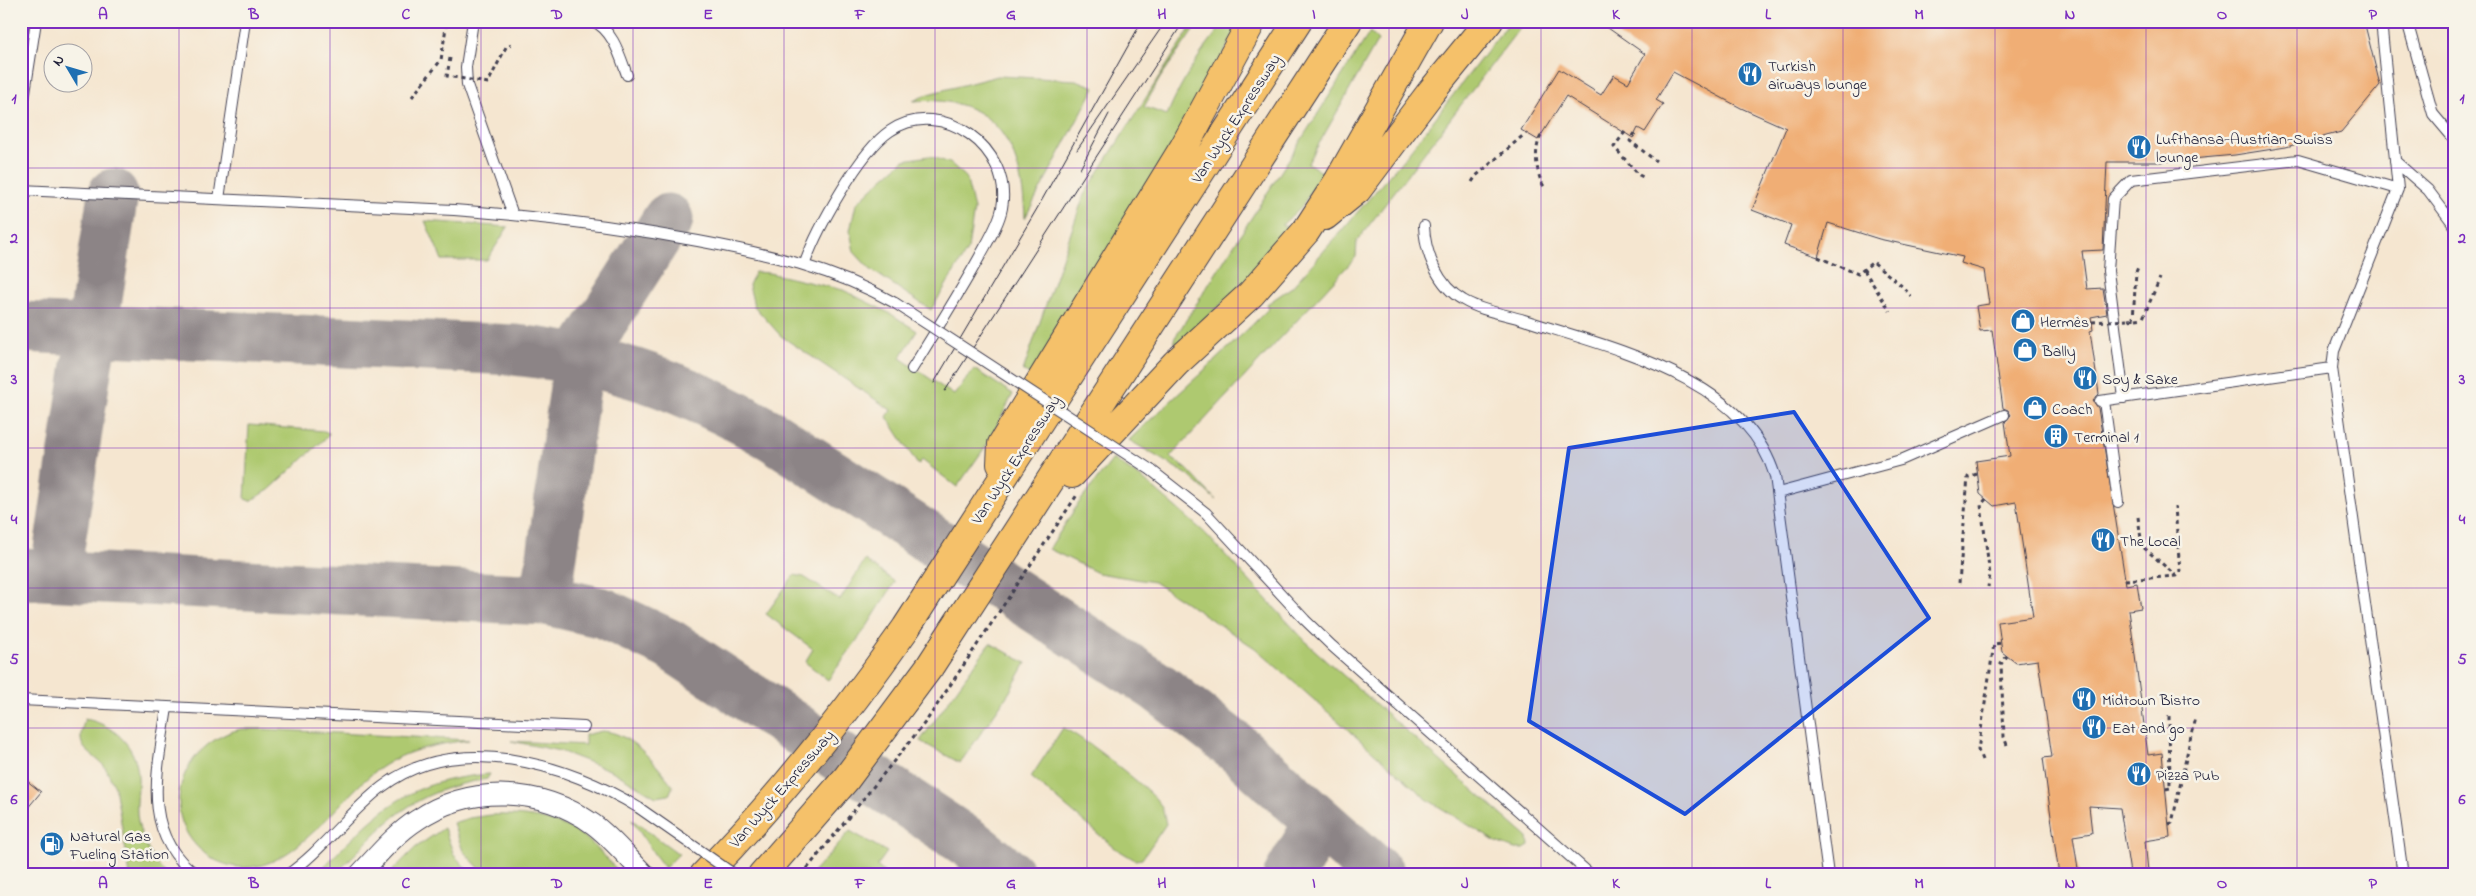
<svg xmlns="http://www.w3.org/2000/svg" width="2476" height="896" font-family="'Indie Flower',sans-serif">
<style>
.green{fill:#aec96f;stroke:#687655}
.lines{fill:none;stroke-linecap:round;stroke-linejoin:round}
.taxiway{stroke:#8c8486;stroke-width:51}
.building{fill:#f0ae74}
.lane-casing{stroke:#423f51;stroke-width:12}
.street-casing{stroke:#423f51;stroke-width:22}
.highway-casing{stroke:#423f51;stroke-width:30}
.path{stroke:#423f51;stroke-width:3;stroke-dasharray:4 4;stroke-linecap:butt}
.lane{stroke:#fff;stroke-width:10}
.street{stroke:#fff;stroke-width:20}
.highway{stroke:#f5c16b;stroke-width:28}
.tram{stroke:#22223b;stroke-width:1}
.lane-bridge-casing{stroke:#423f51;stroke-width:12;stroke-linecap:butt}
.path-bridge{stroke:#423f51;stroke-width:3;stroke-dasharray:4 4;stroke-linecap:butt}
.lane-bridge{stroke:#fff;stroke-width:10}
.marked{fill:#1d4ed8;fill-opacity:0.2;stroke:#1d4ed8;stroke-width:4;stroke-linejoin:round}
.grid{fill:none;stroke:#7b2cbf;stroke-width:1;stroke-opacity:0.55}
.labels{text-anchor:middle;stroke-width:5;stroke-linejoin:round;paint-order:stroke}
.poi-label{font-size:16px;fill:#22223b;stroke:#f7f3e8;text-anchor:start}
.street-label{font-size:16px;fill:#22223b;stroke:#f7f3e8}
.neatline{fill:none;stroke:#7b2cbf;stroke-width:2}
.grid-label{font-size:16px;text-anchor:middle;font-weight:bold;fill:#7b2cbf}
</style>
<rect width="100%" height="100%" fill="#f7f3e8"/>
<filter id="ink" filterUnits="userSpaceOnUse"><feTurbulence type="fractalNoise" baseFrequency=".02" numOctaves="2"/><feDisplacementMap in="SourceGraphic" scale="10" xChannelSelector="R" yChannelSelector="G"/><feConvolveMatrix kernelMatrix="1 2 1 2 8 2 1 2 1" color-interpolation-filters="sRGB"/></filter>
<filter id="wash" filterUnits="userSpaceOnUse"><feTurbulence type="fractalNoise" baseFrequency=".0096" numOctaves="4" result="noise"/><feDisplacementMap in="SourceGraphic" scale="20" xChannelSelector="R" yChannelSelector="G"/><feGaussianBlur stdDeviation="1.12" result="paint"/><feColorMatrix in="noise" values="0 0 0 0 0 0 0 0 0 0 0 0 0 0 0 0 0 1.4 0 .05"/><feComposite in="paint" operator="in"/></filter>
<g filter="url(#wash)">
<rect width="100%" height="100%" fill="#f5e6d0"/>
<!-- green -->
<path class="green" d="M1195 21H1200L1160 78 1144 107 1167 115C1181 81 1202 49 1226 21H1240L1173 155 1034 378 1023 371 1084 195Z
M1510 21H1525L1357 241 1356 257 1170 457 1187 469 1216 500 1188 475 1129 440C1175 396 1224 354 1269 308L1267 304 1292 287 1329 245 1406 156Z
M1370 32 1378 40 1308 163 1323 173 1301 207 1282 225 1294 227 1255 273 1179 343H1175L1174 339Z
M998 76 1076 80 1095 87 1025 218C1022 143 995 95 913 101L928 94Z
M929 156 950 163 966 177 974 209 968 249 931 310 870 269 854 252 850 231 856 204 881 180 904 160Z
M425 221 508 227 487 260H442Z
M755 272 769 273 843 290 891 314 917 331 900 358 954 395 974 369 1013 394 988 443 957 487 922 460 918 465 887 417 891 410 781 336 754 306 749 285Z
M249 425 324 431 329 433 328 436 269 490 250 501 245 499Z
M1113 459 1144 480 1204 532 1310 646 1528 838 1529 846 1524 849H1515L1496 842 1428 800 1255 648 1154 582 1098 573 1049 549 1078 504Z
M865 560 895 582 866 628 828 680 805 662 813 649 766 614 794 575 804 577 840 600Z
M990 643 1026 663 1009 693 960 763 920 741Z
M85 719C113 724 137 746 138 776 139 791 135 806 138 821 142 841 152 860 166 875H130L115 787C111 781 108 771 104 766 87 748 74 750 85 719Z
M1063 728C1080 735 1143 784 1156 799 1163 806 1164 815 1166 824L1142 859 1135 860 1115 848 1031 777Z
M241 729H260L469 740C437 744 406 750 380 768 332 801 283 896 213 859 197 850 184 834 180 815 173 773 202 738 241 729Z
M602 731C631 732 656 764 673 786L669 795 656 797 612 771 560 751 511 741 585 745V735Z
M490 774 487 779C410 791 386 822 335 875H315C377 816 398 781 490 774Z
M491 815C524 814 560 818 587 839 600 850 610 863 622 875H532L528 871 524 875H486L463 851 453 823 469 818Z
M631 819 679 854 665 868C652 853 643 836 631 819Z
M444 828 454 855 472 875H388L415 848Z
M850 831 887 852 877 866 887 875H811Z"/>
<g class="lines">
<!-- taxiway -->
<path class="taxiway" d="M21 327 514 350C615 360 687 387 774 437L1159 688 1238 749 1380 875
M21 574 546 600 603 613 669 644 972 845 1010 875
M55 575 113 194
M546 600 579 358 668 219
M1289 875 1320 822"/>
</g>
<g id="blocks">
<!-- building -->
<path class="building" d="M1598 21H2364L2380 85 2341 132 2286 147 2235 155 2159 162H2107L2103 250 2082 251 2087 289 2103 288 2107 314 2091 317 2093 330 2090 331 2099 394 2093 401 2098 408 2126 585 2137 583 2141 608 2129 610 2148 755 2162 753 2170 837 2145 841 2148 871 2130 873 2120 808 2089 806 2092 833 2073 836 2079 875H2059L2043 758 2052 757 2038 660 2016 663 2002 652 1998 622 2033 617 2016 502 1994 506 1980 494 1976 461 2010 456 2005 422 2011 415 2008 410 2003 408 1992 330 1980 331 1976 306 1989 304 1984 270 1961 263 1963 257 1879 239 1828 223 1818 257 1784 245 1791 225 1752 210 1786 128 1741 108 1673 72 1656 100 1663 104 1645 132 1638 128 1633 138 1566 96 1538 140 1521 130 1559 69 1601 95 1614 75 1628 83 1645 54Z
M21 776 41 792 21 816Z"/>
</g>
</g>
<g filter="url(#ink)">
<use href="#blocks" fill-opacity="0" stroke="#423f51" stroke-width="1"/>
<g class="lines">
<defs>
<path id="lane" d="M473 21 466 67 467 85 513 215
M593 21C613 30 620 56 627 75
M2381 21 2398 189 2334 351 2332 368 2403 875
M2407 21 2433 114 2455 140
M21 118 36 21
M2395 161 2428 190 2455 226
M21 190 454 210C536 216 618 226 698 241 768 254 833 268 895 303
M219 199 245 21
M1424 226C1425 253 1438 286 1463 300 1481 311 1505 314 1524 320 1611 348 1745 377 1775 476L1828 875
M805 263C817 229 860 151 890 131 942 96 1013 149 1002 208 999 224 988 241 980 256 959 294 935 332 912 369
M2124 398 2108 271 2113 199 2131 180 2298 160 2398 189
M2100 401 2332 368
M2104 401 2118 502
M1151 470 1206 513 1305 620 1332 646 1591 875
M1778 493 1901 460 2004 415
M21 700 584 727
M167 708C158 768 139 834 197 875
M287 875C323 850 348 813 382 787 456 730 568 764 639 808"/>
<path id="street" d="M359 875C377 856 395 834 417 820 470 784 541 787 593 824 612 838 628 858 645 875"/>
<path id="highway" d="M1325 216 1357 190 1431 92 1489 21
M1001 464 1002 444 1184 147 1252 21
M1072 474 1176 363 1251 294 1306 231 1339 180 1429 21
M704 875C779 799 845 715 906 628L1298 21
M762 875 846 779 930 666 1348 21"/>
</defs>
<!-- lane casing -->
<use href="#lane" class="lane-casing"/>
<!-- street casing -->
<use href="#street" class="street-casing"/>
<!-- highway casing -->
<use href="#highway" class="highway-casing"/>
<!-- path -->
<path class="path" d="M412 97 441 60 447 21
M1625 132 1614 147 1639 175 1645 178
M1635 133 1630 141 1656 161
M1541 136C1533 149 1536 178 1546 189
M1472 182 1476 176 1526 133
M1818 257 1858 274 1873 262 1903 287 1911 296
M1864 270 1890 311
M2128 320 2143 318 2160 278
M2133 320 2136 272 2139 265
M1986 499 1981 505 1990 575 1988 587
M2138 517 2142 546 2175 575
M2125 580 2176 576 2180 572 2175 507
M1959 583 1968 477 1977 474
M2007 745 2004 737 2001 664 2007 656
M1982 760 1978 750 1994 644 2001 643
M2166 789 2170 788 2169 716
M2169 824 2172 823 2195 717
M2148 871 2154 875
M802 875 927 720 1077 495"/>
<!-- lane -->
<use href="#lane" class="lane"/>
<!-- street -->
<use href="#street" class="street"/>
<!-- highway -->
<use href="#highway" class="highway"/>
<!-- tram -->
<path class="tram" d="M1077 150 1166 21
M1080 169 1109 114
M934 383 1038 207 1142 21
M945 391 1184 21"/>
<defs>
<path id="lane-bridge" d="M895 303 1151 470
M639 808 735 875"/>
</defs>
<!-- lane-bridge casing -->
<use href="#lane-bridge" class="lane-bridge-casing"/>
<!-- path-bridge -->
<path class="path-bridge" d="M450 58 447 76 488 83 506 47 511 44
M2092 322 2127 320"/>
<!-- lane-bridge -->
<use href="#lane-bridge" class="lane-bridge"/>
</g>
</g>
<!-- marked area -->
<path class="marked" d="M1794 412 1929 618 1685 814 1529 721 1569 448Z"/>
<!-- grid -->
<path class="grid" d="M179 21V875M330 21V875M481 21V875M633 21V875M784 21V875M935 21V875M1087 21V875M1238 21V875M1389 21V875M1541 21V875M1692 21V875M1843 21V875M1995 21V875M2146 21V875M2297 21V875M21 168H2455M21 308H2455M21 448H2455M21 588H2455M21 728H2455"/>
<!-- icons -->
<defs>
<symbol id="restaurant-disc" viewBox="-11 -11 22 22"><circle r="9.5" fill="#1f6fb2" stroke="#f7f3e8"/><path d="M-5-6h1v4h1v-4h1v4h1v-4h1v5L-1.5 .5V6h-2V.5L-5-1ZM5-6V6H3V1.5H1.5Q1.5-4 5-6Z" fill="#fff"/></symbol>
<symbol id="shop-disc" viewBox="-11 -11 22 22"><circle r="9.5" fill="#1f6fb2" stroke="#f7f3e8"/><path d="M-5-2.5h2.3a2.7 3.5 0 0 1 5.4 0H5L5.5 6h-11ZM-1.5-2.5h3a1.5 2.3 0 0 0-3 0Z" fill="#fff"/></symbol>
<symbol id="building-disc" viewBox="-11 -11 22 22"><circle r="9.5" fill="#1f6fb2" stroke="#f7f3e8"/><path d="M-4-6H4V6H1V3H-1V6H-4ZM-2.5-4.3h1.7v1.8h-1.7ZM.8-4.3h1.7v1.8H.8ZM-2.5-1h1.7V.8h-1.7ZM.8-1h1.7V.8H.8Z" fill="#fff"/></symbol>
<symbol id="fuel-disc" viewBox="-11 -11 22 22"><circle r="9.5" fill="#1f6fb2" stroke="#f7f3e8"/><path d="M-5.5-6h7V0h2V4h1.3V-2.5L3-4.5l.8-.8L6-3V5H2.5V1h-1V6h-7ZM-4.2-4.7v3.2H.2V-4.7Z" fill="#fff"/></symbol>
</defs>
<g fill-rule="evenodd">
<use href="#restaurant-disc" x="1736" y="60" width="28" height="28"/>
<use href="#restaurant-disc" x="2125" y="133" width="28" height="28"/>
<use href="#shop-disc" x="2009" y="307" width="28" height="28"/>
<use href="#shop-disc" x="2011" y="336" width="28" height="28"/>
<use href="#restaurant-disc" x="2071" y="364" width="28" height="28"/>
<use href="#shop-disc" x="2021" y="394" width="28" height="28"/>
<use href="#building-disc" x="2042" y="422" width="28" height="28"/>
<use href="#restaurant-disc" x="2089" y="526" width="28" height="28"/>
<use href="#restaurant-disc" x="2070" y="685" width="28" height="28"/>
<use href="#restaurant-disc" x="2080" y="713" width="28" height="28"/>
<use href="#restaurant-disc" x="2125" y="760" width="28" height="28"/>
<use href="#fuel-disc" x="38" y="830" width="28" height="28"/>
</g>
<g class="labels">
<!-- poi labels -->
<g class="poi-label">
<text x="1768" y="71">Turkish<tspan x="1768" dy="18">airways lounge</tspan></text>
<text x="2156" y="144">Lufthansa-Austrian-Swiss<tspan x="2156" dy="18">lounge</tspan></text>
<text x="2040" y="327">Hermès</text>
<text x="2042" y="356">Bally</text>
<text x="2102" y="384">Soy &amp; Sake</text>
<text x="2052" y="414">Coach</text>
<text x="2074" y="442">Terminal 1</text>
<text x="2120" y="546">The Local</text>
<text x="2102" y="705">Midtown Bistro</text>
<text x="2112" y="733">Eat and go</text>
<text x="2156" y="780">Pizza Pub</text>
<text x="70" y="841">Natural Gas<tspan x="70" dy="18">Fueling Station</tspan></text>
</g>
<!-- street labels -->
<g class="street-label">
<text transform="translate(1235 118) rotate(-57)" y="6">Van Wyck Expressway</text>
<text transform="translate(1015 459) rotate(-57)" y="6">Van Wyck Expressway</text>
<text transform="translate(781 788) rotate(-49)" y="6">Van Wyck Expressway</text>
</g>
</g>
<!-- margin -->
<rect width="2476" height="896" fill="none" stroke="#f7f3e8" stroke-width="55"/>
<!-- north arrow -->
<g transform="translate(68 68) rotate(308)"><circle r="24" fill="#f7f3e8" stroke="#a29fa3"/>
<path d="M0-4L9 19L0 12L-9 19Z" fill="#1f6fb2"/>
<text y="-8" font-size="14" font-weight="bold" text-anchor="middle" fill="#22223b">N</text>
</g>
<rect x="28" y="28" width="2420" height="840" class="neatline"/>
<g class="grid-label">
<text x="103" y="19">A</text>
<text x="254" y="19">B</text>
<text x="406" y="19">C</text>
<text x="557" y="19">D</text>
<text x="708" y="19">E</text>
<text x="860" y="19">F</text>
<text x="1011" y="19">G</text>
<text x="1162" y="19">H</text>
<text x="1314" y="19">I</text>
<text x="1465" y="19">J</text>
<text x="1616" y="19">K</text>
<text x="1768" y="19">L</text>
<text x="1919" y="19">M</text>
<text x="2070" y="19">N</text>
<text x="2222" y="19">O</text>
<text x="2373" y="19">P</text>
<text x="14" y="103">1</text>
<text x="2462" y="103">1</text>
<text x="14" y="243">2</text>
<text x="2462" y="243">2</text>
<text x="14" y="384">3</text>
<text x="2462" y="384">3</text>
<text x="14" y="524">4</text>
<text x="2462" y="524">4</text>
<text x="14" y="664">5</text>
<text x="2462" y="664">5</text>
<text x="14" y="804">6</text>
<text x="2462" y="804">6</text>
<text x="103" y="888">A</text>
<text x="254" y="888">B</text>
<text x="406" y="888">C</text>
<text x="557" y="888">D</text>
<text x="708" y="888">E</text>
<text x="860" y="888">F</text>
<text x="1011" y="888">G</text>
<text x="1162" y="888">H</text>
<text x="1314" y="888">I</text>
<text x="1465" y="888">J</text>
<text x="1616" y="888">K</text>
<text x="1768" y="888">L</text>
<text x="1919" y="888">M</text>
<text x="2070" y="888">N</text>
<text x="2222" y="888">O</text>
<text x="2373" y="888">P</text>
</g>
</svg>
